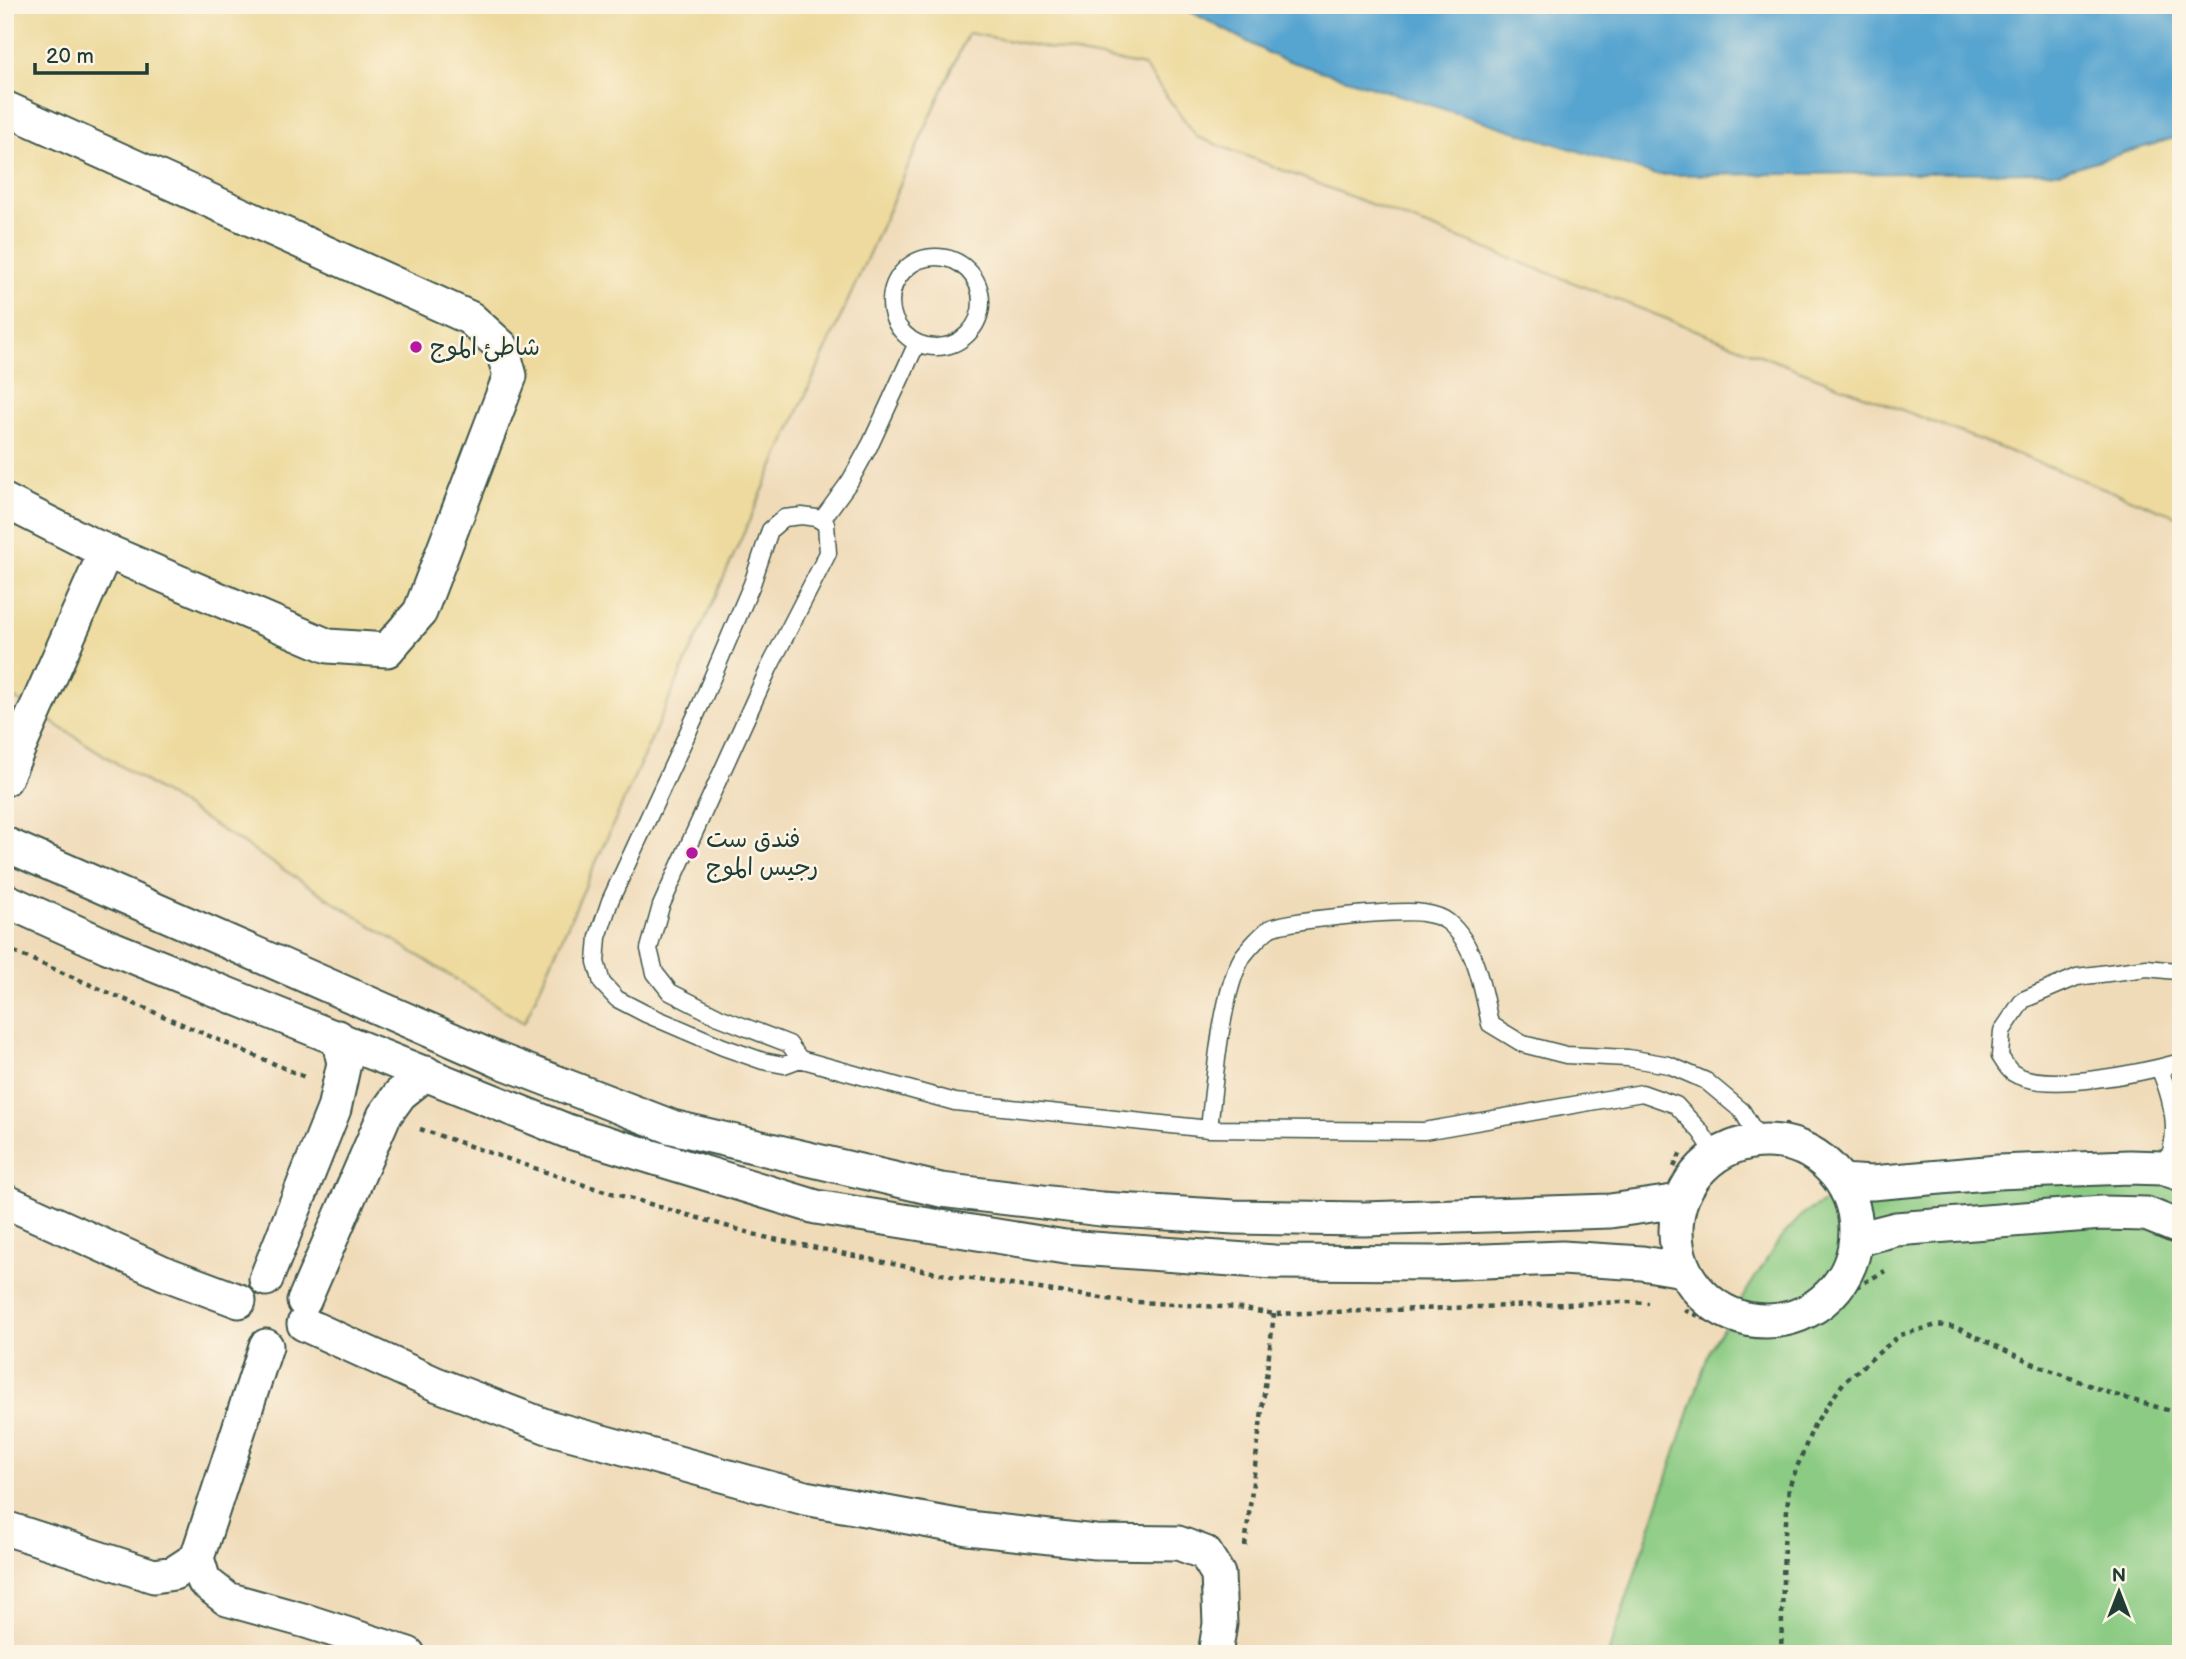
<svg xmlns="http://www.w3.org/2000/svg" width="2186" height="1659" font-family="'Balsamiq Sans','Playpen Sans Arabic',sans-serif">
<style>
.green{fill:#8bcb83;stroke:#55845c;stroke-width:2}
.sand{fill:#eeda9e;stroke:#868c69;stroke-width:2}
.water{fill:#57a4d0;stroke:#3b7082;stroke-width:2}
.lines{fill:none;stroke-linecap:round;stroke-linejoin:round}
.lane-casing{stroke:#3e5548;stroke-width:19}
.street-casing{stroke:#3e5548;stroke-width:37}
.path{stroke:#3e5548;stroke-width:4.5;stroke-dasharray:5 5;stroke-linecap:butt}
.lane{stroke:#fff;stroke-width:16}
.street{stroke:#fff;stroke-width:33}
.poi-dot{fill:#b5179e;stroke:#fcf5e5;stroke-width:2.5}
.labels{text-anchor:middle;stroke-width:5;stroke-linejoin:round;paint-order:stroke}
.poi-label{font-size:24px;fill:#1f3d34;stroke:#fcf5e5;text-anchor:start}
</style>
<rect width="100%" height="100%" fill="#fcf5e5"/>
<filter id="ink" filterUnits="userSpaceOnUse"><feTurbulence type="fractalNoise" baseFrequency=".0143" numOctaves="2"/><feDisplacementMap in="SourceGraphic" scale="14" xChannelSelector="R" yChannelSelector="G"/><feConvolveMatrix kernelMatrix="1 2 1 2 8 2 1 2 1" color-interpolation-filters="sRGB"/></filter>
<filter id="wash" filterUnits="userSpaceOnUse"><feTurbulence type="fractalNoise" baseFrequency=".00686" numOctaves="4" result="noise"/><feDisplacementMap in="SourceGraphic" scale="28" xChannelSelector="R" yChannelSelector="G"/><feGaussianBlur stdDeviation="1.57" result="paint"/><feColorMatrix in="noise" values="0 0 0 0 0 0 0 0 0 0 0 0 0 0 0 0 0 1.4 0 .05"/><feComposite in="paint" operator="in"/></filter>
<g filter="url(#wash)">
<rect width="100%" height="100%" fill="#f0dbb9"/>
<!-- green -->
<path class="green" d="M2181 1159V1654H1608L1710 1349 1779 1240 1804 1213 1826 1201 1856 1192Z"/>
<!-- sand -->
<path class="sand" d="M5 5H1178L1277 57 2059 172 2181 136V518L1197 137 1144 66 968 33 524 1023 5 692Z"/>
<!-- water -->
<path class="water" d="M1178 5H2181V136L2059 172 1655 175 1276 57Z"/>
</g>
<g filter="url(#ink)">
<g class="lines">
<defs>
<path id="lane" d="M891 302a45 45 0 1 1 90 0a45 45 0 1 1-90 0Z
M802 516 816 518 826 524 828 553 769 668 661 906 649 949 655 973 670 992 719 1017 789 1044 800 1059 784 1065 763 1061 723 1047 646 1014 617 999 602 983 596 962 598 937 610 901 701 704 752 584 770 530 784 518Z
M821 521 850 481 871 443 917 343
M2181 975 2176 971 2147 968 2077 977 2023 1000 2002 1031 2000 1056C2003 1061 2008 1070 2013 1073 2044 1094 2145 1072 2181 1062
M800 1059 955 1102 1209 1129 1424 1131 1642 1093 1676 1105 1700 1131 1717 1156
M2159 1068C2169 1091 2178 1121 2172 1147 2171 1154 2166 1161 2163 1168
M1209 1129C1214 1085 1221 992 1243 956 1249 948 1261 935 1269 929 1283 920 1404 909 1423 913 1430 914 1442 917 1448 922 1476 945 1483 991 1490 1024L1523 1044 1566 1055 1628 1058 1669 1065 1706 1081 1742 1111 1760 1141"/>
<path id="street" d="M5 108 470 318 502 347 510 376 420 612 387 650 328 646 92 545 5 501
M5 779 106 551
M5 844 498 1060 672 1127 941 1190 1101 1209 1234 1217 1364 1219 1610 1211 1680 1201
M5 900 107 946 567 1131 816 1207 1065 1247 1274 1262 1436 1263 1562 1258 1642 1263 1683 1270
M1676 1231a90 90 0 1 1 180 0a90 90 0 1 1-180 0Z
M1841 1181 1872 1183 1998 1172 2129 1167 2163 1168 2181 1174
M5 1201 164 1273 239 1301
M1857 1239 1896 1229 2102 1213 2146 1214 2181 1228
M266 1279 334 1109 344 1063 338 1037
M304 1301 384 1116 400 1094 426 1073
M304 1324 436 1384 548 1427 805 1498 968 1528 1095 1542 1178 1543 1205 1553 1218 1574 1220 1624 1215 1654
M266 1346 197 1558 204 1581 227 1599 306 1621 408 1654
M5 1528 154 1576 174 1573 197 1558"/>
</defs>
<!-- lane casing -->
<use href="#lane" class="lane-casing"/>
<!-- street casing -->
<use href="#street" class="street-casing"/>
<!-- path -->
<path class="path" d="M5 948 307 1078
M1784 1123 1795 1134 1827 1147
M420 1129 584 1185 764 1237 951 1276 1122 1301 1238 1308 1274 1314 1625 1302 1648 1303
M1674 1167 1682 1150
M1684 1310 1738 1332 1772 1333 1805 1325 1827 1312 1849 1291 1885 1271
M1245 1546 1274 1314
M1781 1654 1784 1545 1789 1487 1814 1425 1844 1382 1900 1335 1937 1325 1955 1327 2032 1363 2112 1394 2181 1414"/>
<!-- lane -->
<use href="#lane" class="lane"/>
<!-- street -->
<use href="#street" class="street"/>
</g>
</g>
<!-- markers -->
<g class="poi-dot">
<circle cx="416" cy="347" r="7"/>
<circle cx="692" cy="853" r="7"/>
</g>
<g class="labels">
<!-- poi labels -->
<g class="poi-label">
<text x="430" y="355">شاطئ الموج</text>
<text x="706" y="847">فندق ست<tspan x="706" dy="28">رجيس الموج</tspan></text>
</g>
</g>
<!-- margin -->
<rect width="2186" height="1659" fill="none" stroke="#fcf5e5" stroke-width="28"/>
<!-- north arrow -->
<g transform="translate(2119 1592)" stroke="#fcf5e5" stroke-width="5" paint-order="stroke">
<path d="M0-5L12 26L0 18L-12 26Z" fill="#1f3d34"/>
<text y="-10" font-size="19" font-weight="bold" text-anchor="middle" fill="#1f3d34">N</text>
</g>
<!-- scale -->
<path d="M35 63v10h112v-10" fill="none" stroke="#1f3d34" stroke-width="3.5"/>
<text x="46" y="63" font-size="21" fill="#1f3d34" stroke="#fcf5e5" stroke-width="5" paint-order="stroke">20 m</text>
</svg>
